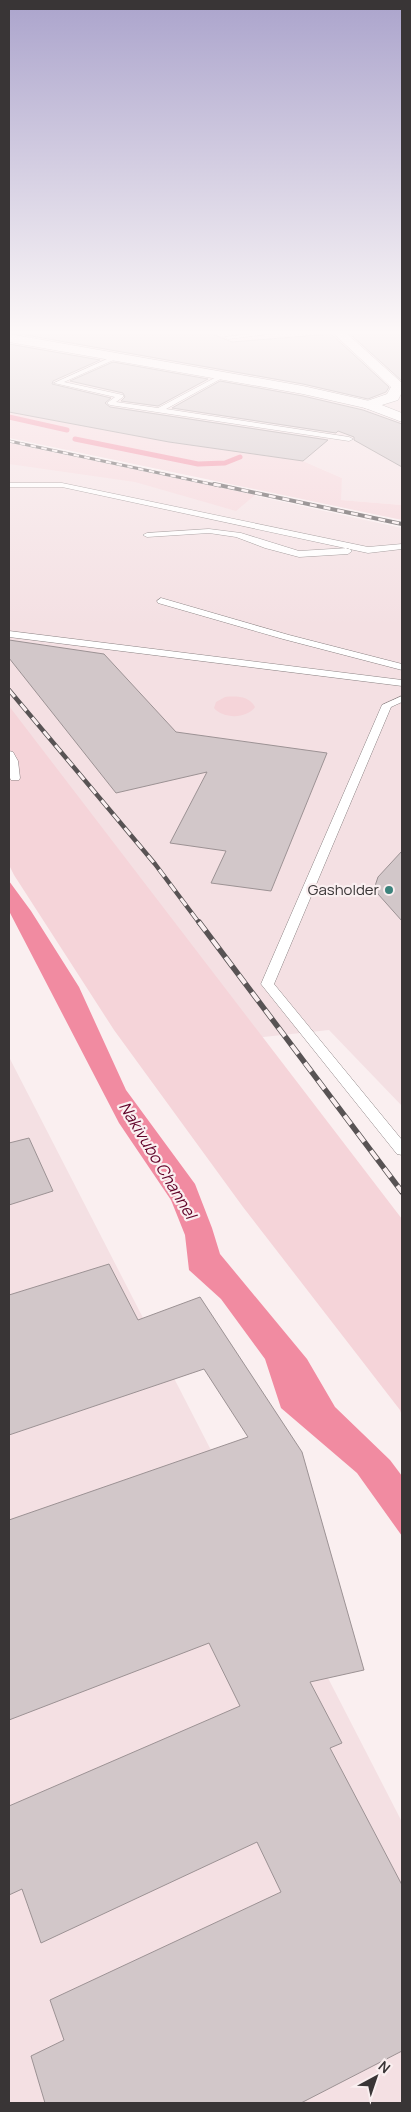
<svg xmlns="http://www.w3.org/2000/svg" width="411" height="2112" font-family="Manrope,sans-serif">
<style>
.built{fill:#f4e0e3}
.green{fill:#f5d4d9}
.water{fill:#f18ba1}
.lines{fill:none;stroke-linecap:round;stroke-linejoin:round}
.stream{stroke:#f18ba1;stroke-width:5}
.building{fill:#d2c7c9;stroke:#9c9294}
.lane-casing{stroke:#8b8283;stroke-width:1}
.street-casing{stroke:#8b8283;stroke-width:1}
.secondary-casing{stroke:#8b8283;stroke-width:1}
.lane{fill:#fff;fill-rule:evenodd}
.street{fill:#fff;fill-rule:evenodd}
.secondary{fill:#fff;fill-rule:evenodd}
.rail-far3-casing{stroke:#585354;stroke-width:3}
.rail-far2-casing{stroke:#585354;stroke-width:4}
.rail-far1-casing{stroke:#585354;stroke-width:4.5}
.rail-casing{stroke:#585354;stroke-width:5.5}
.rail-far3{stroke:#faeff0;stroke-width:2;stroke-dasharray:5.5;stroke-linecap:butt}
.rail-far2{stroke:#faeff0;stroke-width:2.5;stroke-dasharray:7;stroke-linecap:butt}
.rail-far1{stroke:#faeff0;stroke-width:3;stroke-dasharray:9;stroke-linecap:butt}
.rail{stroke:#faeff0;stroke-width:4;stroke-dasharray:11;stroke-linecap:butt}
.poi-dot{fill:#3c837c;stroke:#faeff0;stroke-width:2}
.labels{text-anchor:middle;stroke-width:4.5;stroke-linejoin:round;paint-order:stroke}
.poi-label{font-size:15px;fill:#393536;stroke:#faeff0;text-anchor:end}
.water-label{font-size:16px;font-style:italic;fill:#610228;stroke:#faeff0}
</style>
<rect width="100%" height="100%" fill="#faeff0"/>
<!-- built -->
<path class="built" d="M9 332H402V505L340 500 342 478 303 461 308 457 117 428 9 408Z
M9 442 402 528V1106L329 1030 158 1048 9 813Z
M9 1057 402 1822V2103H9Z"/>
<!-- green -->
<path class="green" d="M9 412 169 442 303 461 342 478 341 500 402 505V520L9 438Z
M9 443 32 448 255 495 236 511 135 482 9 464Z
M225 697C237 696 249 696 255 707 247 719 223 719 214 708L216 702Z
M9 706 402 1219V1416L400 1410 243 1207 114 1030 14 875 9 865Z"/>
<!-- water -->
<path class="water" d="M9 881 31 911 79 987 126 1090 195 1184 212 1228 220 1254 307 1359 335 1407 390 1460 402 1476V1536L357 1473 281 1408 265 1359 221 1299 189 1270 185 1235 171 1200 119 1123 9 911Z"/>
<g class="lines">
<!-- stream -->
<path class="stream" d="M9 417 67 430
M75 439 198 464 225 463 240 457"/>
</g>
<!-- building -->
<path class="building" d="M9 332H207L232 342 331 334 389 387 386 392 368 399 303 384Z
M350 334H402V381Z
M9 344 100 360 53 381 52 384 111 398 105 403 110 407 328 440 303 461 169 442 9 412Z
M113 362 208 379 158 406 121 401 125 397 123 393 70 381Z
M220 381 303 396 363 410 402 424V467L354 440V437L338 431 336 433 172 408Z
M9 640 104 654 176 732 327 753 271 891 211 883 226 851 170 843 207 772 116 793 9 658Z
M402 851V921L378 894 375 886 378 877Z
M29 1138 53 1191 9 1205V1143Z
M109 1264 138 1320 200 1297 302 1452 364 1670 310 1682 342 1743 330 1748 402 1885V2051L301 2103H45L31 2056 64 2040 50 2000 281 1892 257 1842 41 1943 22 1889 9 1895V1806L240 1706 209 1643 9 1720V1520L248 1437 204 1369 9 1435V1295Z"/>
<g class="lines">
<defs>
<path id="lane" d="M267 332H286L228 339 225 337Z
M116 355 119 357 118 358 64 382 123 395V397L116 402 158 408 222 374 225 376 224 377 166 409 349 437 353 439 349 441 110 405 107 403 115 397 54 383Z
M9 483H62L368 547 402 544V549L368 553 62 487H9Z
M209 529 241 533 299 551 348 548 352 551 348 554 299 557 265 548 236 537 209 533 147 537 143 535 147 533Z
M161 598 289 635 402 664V670L283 639 158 603 157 601Z
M9 631 402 680V686L9 637Z
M402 696V702L391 707 274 984 402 1140V1155L397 1154 261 984 382 705Z
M9 751 13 752 18 761 20 778 19 780H11L10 778Z"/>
<path id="street" d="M332 332H345L402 383V392L398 400 369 409 364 408 362 405 364 402 387 394 391 387Z"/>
<path id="secondary" d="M9 334 303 386 374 402 402 413V422L365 408 303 394 9 342Z"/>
</defs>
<!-- lane casing -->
<use href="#lane" class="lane-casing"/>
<!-- street casing -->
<use href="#street" class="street-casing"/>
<!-- secondary casing -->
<use href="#secondary" class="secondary-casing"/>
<!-- lane -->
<use href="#lane" class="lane"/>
<!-- street -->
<use href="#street" class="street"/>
<!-- secondary -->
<use href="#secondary" class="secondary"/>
<defs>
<path id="rail-far3" d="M9 441 220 486"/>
<path id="rail-far2" d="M214 484 402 524"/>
<path id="rail-far1" d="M9 690 155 864 200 924"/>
<path id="rail" d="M199 922 402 1192"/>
</defs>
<!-- rail-far3 casing -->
<use href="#rail-far3" class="rail-far3-casing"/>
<!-- rail-far2 casing -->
<use href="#rail-far2" class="rail-far2-casing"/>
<!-- rail-far1 casing -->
<use href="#rail-far1" class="rail-far1-casing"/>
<!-- rail casing -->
<use href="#rail" class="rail-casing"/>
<!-- rail-far3 -->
<use href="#rail-far3" class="rail-far3"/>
<!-- rail-far2 -->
<use href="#rail-far2" class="rail-far2"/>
<!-- rail-far1 -->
<use href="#rail-far1" class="rail-far1"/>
<!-- rail -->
<use href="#rail" class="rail"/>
</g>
<!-- sky -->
<linearGradient id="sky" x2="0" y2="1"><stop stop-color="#aba4cc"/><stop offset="0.53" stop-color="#fdf8f8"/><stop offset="1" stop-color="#fdf8f8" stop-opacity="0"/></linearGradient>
<rect width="411" height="627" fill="url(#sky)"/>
<!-- markers -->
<circle class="poi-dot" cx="389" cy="890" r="5"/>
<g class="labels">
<!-- poi labels -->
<g class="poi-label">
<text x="379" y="895">Gasholder</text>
</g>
<!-- water labels -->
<g class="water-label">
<text transform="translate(158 1160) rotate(59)" y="6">Nakivubo Channel</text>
</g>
</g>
<!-- border -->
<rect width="411" height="2112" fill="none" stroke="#393536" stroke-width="20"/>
<!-- north arrow -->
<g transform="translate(376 2077) rotate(40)" stroke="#faeff0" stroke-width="4" paint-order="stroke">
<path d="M0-4L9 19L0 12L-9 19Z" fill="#393536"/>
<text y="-8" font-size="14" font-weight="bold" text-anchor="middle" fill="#393536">N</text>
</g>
</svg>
